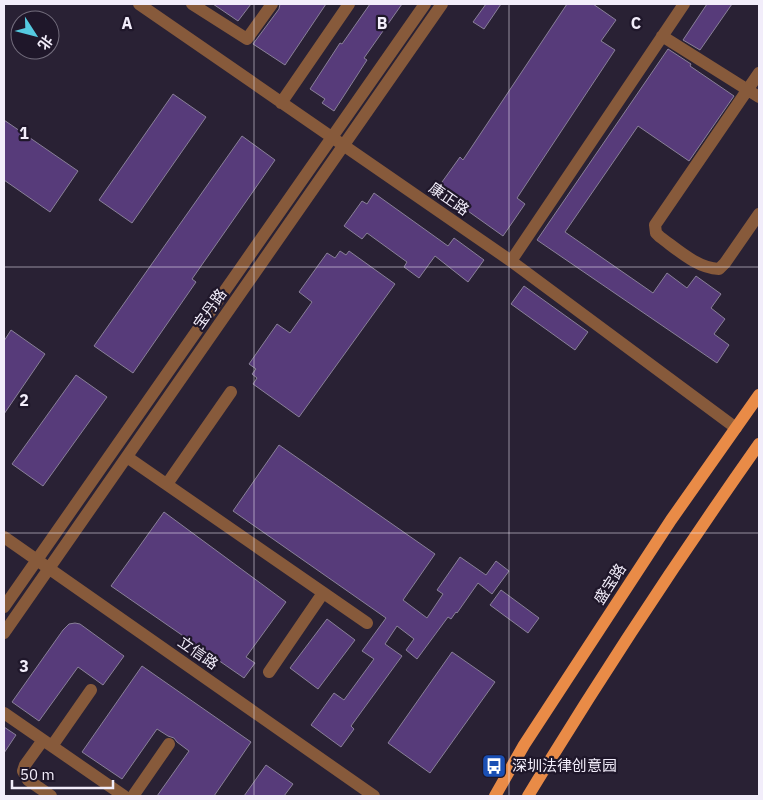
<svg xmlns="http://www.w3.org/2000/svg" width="763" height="800" font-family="'IBM Plex Sans','Noto Sans SC',sans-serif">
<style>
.building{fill:#573b7a;stroke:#898098}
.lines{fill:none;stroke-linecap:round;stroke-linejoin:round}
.minor{stroke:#875a3b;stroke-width:12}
.major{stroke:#e98b47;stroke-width:12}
.grid{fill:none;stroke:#f2edfa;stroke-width:1;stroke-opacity:0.55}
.labels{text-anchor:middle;stroke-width:4.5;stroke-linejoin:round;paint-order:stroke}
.street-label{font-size:15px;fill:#f2edfa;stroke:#1f172a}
.poi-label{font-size:15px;fill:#f2edfa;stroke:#1f172a;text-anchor:start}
.grid-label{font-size:16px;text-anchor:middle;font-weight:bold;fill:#f2edfa;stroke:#1f172a;stroke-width:4.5;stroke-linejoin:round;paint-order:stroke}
</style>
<rect width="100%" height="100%" fill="#292134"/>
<!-- building -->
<path class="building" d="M213 4H251L238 21Z
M280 4H326L285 65 253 44 279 9Z
M370 4H402L364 58 367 60 334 111 322 103 325 99 310 89 340 43 342 44Z
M486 4H501L484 29 473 22Z
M567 4H593L616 20 601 41 615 50 517 198 525 204 503 236 437 189 460 157 463 160Z
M707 4H732L700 50 683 40Z
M668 49 691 64 690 66 734 96 689 161 638 126 565 232 653 293 667 273 687 288 696 276 721 294 711 308 725 319 714 334 729 345 717 363 537 240Z
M173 94 206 117 132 223 99 200Z
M4 120 78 171 50 212 4 180Z
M242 136 275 160 192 279 196 282 133 373 94 346Z
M374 193 448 246 454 238 484 260 468 282 435 256 419 278 404 267 407 262 367 233 362 239 344 226 362 201 367 204Z
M340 251 346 255 349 251 395 284 299 417 253 384 257 378 252 374 256 369 249 364 277 324 290 333 312 302 299 292 327 253 335 258Z
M524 286 588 332 575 350 511 304Z
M11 330 45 354 4 414V341Z
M76 375 107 397 43 486 12 464Z
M279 445 435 554 403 600 427 618 443 594 437 590 460 557 486 575 496 561 509 571 492 594 478 583 457 613 456 612 451 619 448 617 417 659 406 650 414 639 397 626 385 644 402 656 351 726 354 729 341 747 311 725 334 693 344 700 374 659 362 651 386 618 233 511Z
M164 512 286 602 246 657 255 663 244 678 111 586Z
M501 590 539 618 528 633 490 605Z
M327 619 355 640 318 689 290 668Z
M75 623 80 624 124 656 103 685 78 667 39 721 12 702 63 630 69 624Z
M452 652 495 682 430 773 388 743Z
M142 666 251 742 214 796H157L189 751 177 742 174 738 168 736 157 729 122 779 82 752Z
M4 727 16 735 4 753Z
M266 765 293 784 284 796H244Z"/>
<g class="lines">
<!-- minor -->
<path class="minor" d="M139 4 511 261 736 428
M192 4 247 39 272 4
M662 36 759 97
M759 73 655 225 656 233 660 237C678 250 697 268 719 269L725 263 759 214
M281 103 349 4
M511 261 684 4
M127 457 367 623
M167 484 231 392
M4 537 374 796
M4 607 425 4
M4 633 442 4
M269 672 323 593
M4 713 124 796
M43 740 25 765 23 771 28 780 51 796
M52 746 91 690
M133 796 169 744"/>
<!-- major -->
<path class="major" d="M495 796 524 745 671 520 759 395
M528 796C601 676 678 559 759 444"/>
</g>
<!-- grid -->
<path class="grid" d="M254 4V796M509 4V796M4 267H759M4 533H759"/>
<!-- icons -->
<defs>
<symbol id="bus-square" viewBox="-11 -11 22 22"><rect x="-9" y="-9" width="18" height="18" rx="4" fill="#1a4fb4" stroke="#1f172a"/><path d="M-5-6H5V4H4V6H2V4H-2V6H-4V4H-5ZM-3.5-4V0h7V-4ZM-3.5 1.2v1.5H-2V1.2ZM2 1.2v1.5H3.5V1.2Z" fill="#fff"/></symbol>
</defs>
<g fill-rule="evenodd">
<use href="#bus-square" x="480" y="752" width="28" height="28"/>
</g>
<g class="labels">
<!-- street labels -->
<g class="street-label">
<text transform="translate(449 199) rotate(35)" y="5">康正路</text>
<text transform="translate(210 309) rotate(-55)" y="5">宝丹路</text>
<text transform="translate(610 584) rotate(-57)" y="5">盛宝路</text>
<text transform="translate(198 653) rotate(35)" y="5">立信路</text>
</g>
<!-- poi labels -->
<g class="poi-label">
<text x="512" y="771">深圳法律创意园</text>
</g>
</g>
<g class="grid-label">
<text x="127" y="29">A</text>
<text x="382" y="29">B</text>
<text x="636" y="29">C</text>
<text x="24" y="139">1</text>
<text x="24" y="406">2</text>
<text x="24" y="672">3</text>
</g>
<!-- border -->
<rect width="763" height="800" fill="none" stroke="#f2edfa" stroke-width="10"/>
<!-- north arrow -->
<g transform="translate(35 35) rotate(126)"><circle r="24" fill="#1f172a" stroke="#736d7d"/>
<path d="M0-4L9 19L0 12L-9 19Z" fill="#55cae0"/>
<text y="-8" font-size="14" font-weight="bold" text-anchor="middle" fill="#f2edfa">北</text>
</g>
<!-- scale -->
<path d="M12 780v8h101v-8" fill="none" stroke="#f2edfa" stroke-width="2.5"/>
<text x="20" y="780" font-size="15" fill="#f2edfa" stroke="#1f172a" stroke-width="4" paint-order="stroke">50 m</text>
</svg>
